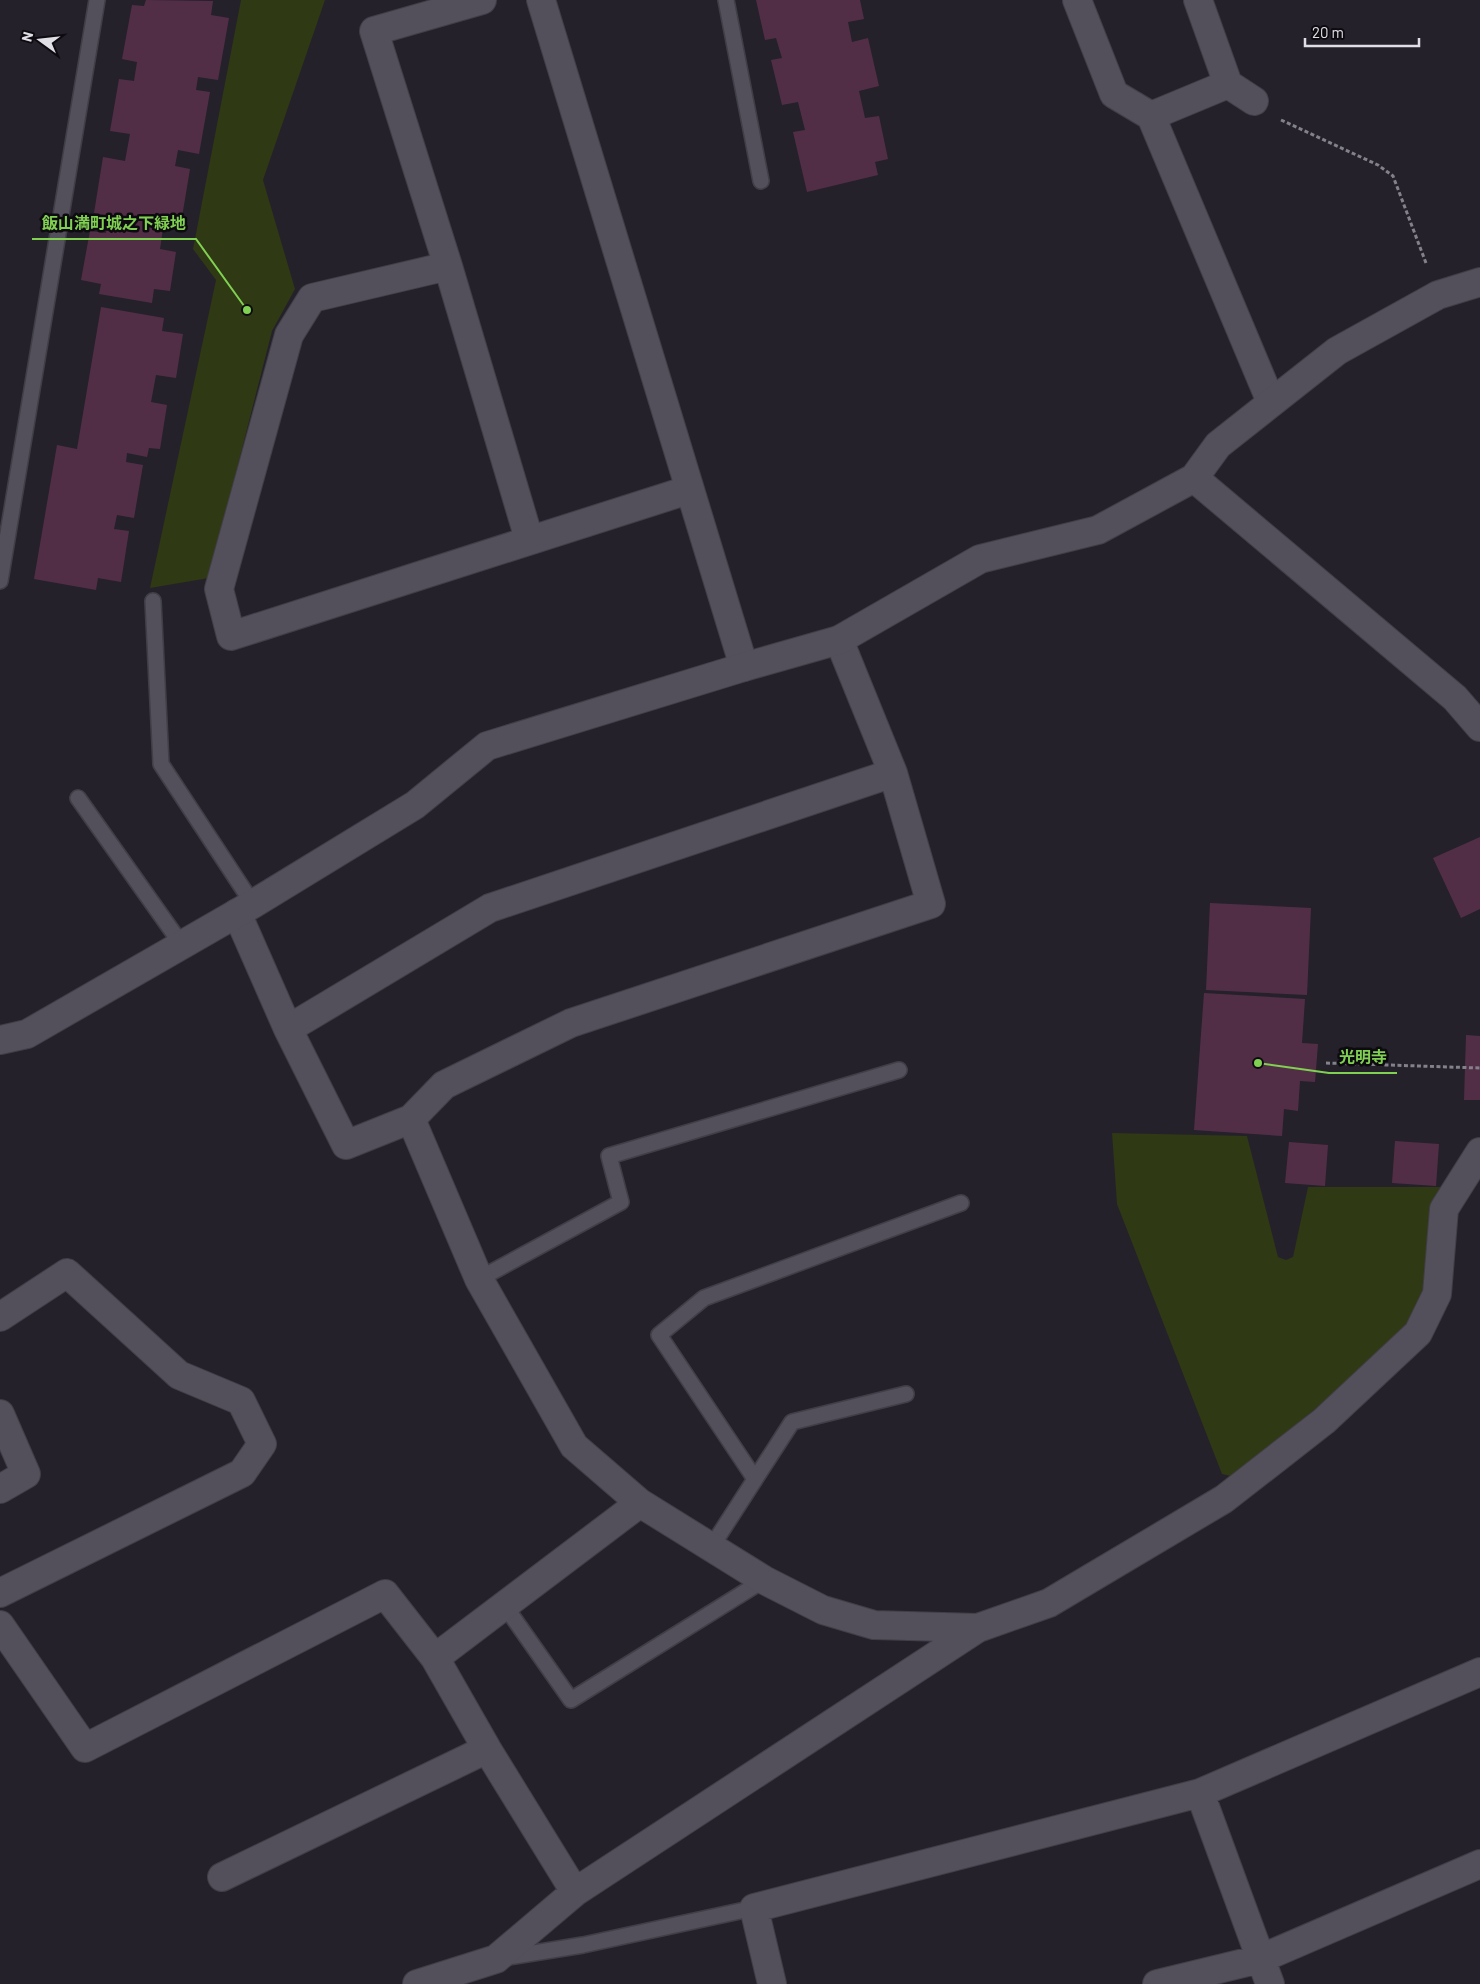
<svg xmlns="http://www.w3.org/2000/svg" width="1480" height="1984" font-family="Barlow,'Noto Sans JP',sans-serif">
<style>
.green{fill:#2f3914}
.building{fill:#522e46}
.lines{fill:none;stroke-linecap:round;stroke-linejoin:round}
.service-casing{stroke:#403e46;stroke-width:18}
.minor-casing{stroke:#403e46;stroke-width:30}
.tertiary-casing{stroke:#403e46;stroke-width:30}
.path{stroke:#838189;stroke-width:3;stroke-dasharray:4 2.5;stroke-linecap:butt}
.service{stroke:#534f5b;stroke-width:15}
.minor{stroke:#534f5b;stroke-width:28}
.tertiary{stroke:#534f5b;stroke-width:28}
.leader{fill:none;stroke:#80d051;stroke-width:2}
.callout-dot{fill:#80d051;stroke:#0d0b10;stroke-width:2}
.callout-label{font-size:16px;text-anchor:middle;font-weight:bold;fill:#80d051;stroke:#0d0b10;stroke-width:5;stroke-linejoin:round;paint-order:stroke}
</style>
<rect width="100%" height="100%" fill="#24212b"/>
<!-- green -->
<path class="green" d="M241 0H325L263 180 295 289 272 331 209 578 150 588 216 280 193 249Z
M1112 1133 1247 1136 1278 1257 1286 1260 1293 1257 1308 1187H1443L1427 1287 1408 1330 1235 1477 1222 1474 1117 1204Z"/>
<!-- building -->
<path class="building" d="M146 0 213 1 211 15 229 18 218 80 198 77 196 90 210 92 199 154 178 150 175 166 190 169 182 217 165 215 160 249 176 252 170 291 154 289 152 303 99 294 101 284 81 280 90 231 106 233 109 216 94 213 103 157 125 161 130 134 110 131 119 79 134 81 137 62 122 59 132 5 144 6Z
M756 0H860L864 19 848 22 852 42 868 38 879 86 859 91 865 118 879 116 888 159 875 162 878 175 807 192 793 132 805 130 798 102 782 105 771 60 782 58 776 38 765 40Z
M101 307 164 318 162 331 183 334 176 378 156 375 151 402 167 405 160 449 149 448 147 457 127 453 126 462 143 465 134 518 117 515 114 529 129 531 121 582 98 578 96 590 34 579 57 445 77 449Z
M1480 837V909L1461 918 1433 858Z
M1210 903 1311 908 1307 995 1206 990Z
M1204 993 1305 999 1302 1043 1318 1044 1315 1082 1300 1081 1298 1111 1284 1109 1282 1136 1194 1130Z
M1466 1035 1480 1036V1100H1464Z
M1395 1141 1439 1144 1436 1186 1392 1183Z
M1289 1142 1328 1145 1325 1186 1285 1183Z"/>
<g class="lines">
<defs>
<path id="service" d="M726 0 761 181
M0 581 97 0
M153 601 161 764 253 904
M78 798 182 945
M479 1279 621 1202 609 1156 899 1070
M755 1479 659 1335 704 1298 961 1203
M712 1546 792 1422 906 1394
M505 1606 571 1700 764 1580
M502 1958 583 1945 754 1908"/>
<path id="minor" d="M482 0 374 31 448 266 529 539
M541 0 744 667
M1077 0 1114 94 1151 116 1271 402
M1198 0 1228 84 1254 101
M1151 116 1228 84
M448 266 312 298 289 335 219 589 231 636 688 490
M237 913 288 1029 346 1145 411 1119 444 1085 571 1023 931 904 893 773 839 640
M288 1029 490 908 893 773
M411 1119 479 1279 574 1446 640 1503 764 1580 823 1610 874 1625 978 1628 1049 1603 1224 1499 1324 1421 1418 1333 1437 1294 1444 1209 1480 1152
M0 1317 67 1273 179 1375 241 1401 262 1444 242 1473 0 1593
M0 1414 26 1474 0 1489
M0 1625 85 1748 385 1594 435 1658 640 1503
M435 1658 487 1749 575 1892
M1200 1793 1270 1984
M222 1877 487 1749
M417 1984 496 1959 575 1892 978 1628
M772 1984 754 1908 1200 1793 1480 1672
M1157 1984 1260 1959 1480 1864"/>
<path id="tertiary" d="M1194 478 1455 698 1480 727
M0 1040 27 1034 253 904 415 805 487 746 744 667 839 640 980 559 1098 530 1194 478 1218 445 1337 351 1438 295 1480 282"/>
</defs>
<!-- service casing -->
<use href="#service" class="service-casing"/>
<!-- minor casing -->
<use href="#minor" class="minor-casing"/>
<!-- tertiary casing -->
<use href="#tertiary" class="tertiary-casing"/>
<!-- path -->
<path class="path" d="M1281 120 1378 165 1393 176 1426 263
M1326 1063 1480 1068"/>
<!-- service -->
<use href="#service" class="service"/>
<!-- minor -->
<use href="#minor" class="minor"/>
<!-- tertiary -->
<use href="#tertiary" class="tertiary"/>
</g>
<!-- callouts -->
<path class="leader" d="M247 310L196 239H32M1258 1063L1329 1073H1397"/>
<g class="callout-dot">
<circle cx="247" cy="310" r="5"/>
<circle cx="1258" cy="1063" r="5"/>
</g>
<g class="callout-label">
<text x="114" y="229">飯山満町城之下緑地</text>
<text x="1363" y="1063">光明寺</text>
</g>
<!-- north arrow -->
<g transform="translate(40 40) rotate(285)" stroke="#0d0b10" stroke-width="4" paint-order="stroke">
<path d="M0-4L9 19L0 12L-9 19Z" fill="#e1dfe6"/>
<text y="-8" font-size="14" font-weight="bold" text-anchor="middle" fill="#e1dfe6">N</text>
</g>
<!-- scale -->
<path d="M1305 38v8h114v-8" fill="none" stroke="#e1dfe6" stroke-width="2.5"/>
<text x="1312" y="38" font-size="15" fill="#e1dfe6" stroke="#0d0b10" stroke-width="4" paint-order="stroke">20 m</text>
</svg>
